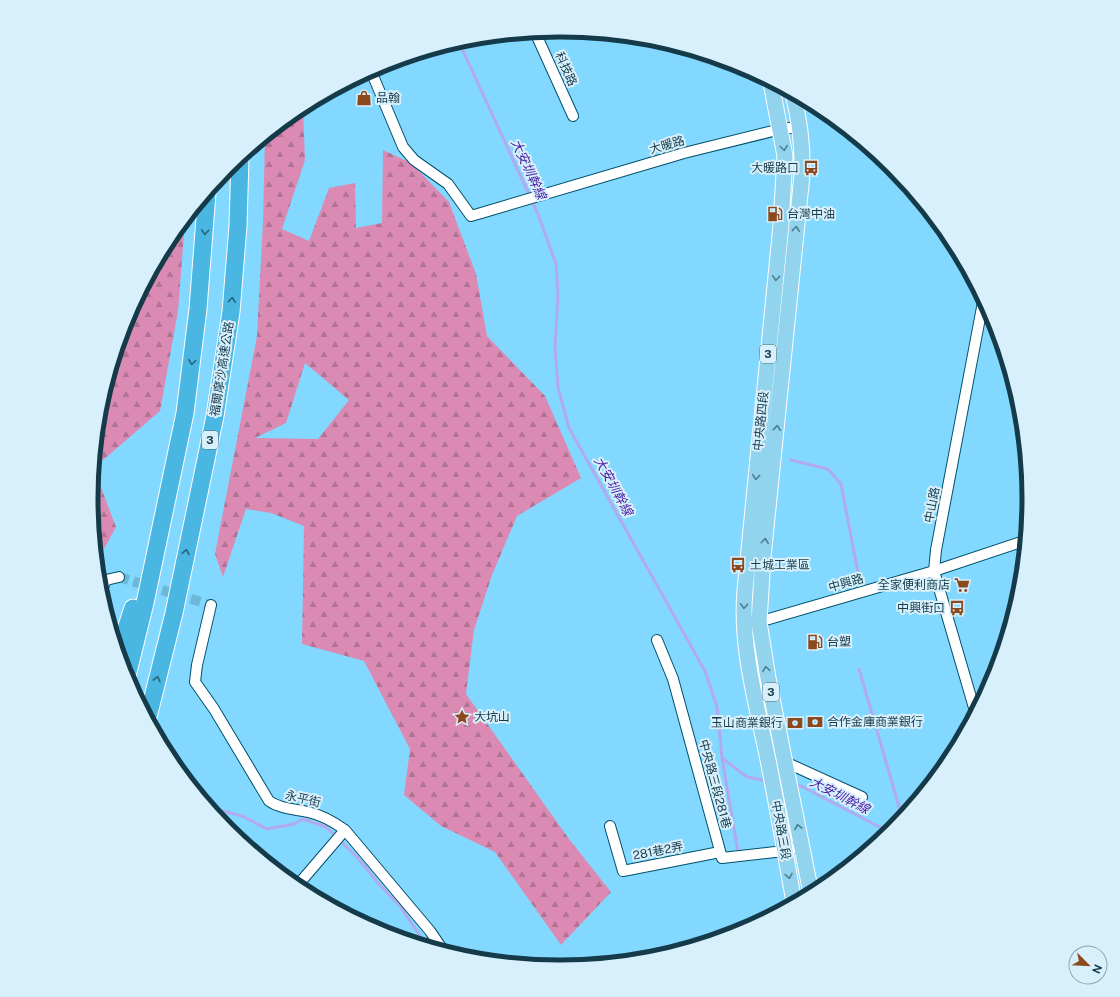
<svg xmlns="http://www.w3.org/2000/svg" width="1120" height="997" font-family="'Public Sans','Noto Sans TC',sans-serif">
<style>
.forest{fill:url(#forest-firs);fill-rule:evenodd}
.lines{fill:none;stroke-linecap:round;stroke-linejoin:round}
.stream{stroke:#b2aaef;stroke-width:3}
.street-tunnel{stroke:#6cb8db;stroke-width:10;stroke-dasharray:10 5;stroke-linecap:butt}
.street-casing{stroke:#01506b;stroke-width:12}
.primary-casing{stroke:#fff;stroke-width:17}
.highway-casing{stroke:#fff;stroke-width:19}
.street{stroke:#fff;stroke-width:10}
.primary{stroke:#92d3ee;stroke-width:15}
.highway{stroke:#4ab6e2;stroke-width:17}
.oneway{stroke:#4d7f93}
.oneway2{stroke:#28657f}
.labels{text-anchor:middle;stroke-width:4;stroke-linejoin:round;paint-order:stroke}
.shield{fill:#d8f0fc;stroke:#50717f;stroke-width:1}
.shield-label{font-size:11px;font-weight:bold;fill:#153a49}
.street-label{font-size:12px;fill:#153a49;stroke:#d8f0fc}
.poi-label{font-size:12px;fill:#153a49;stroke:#d8f0fc;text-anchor:start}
.water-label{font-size:13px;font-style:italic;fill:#4c23a6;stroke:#d8f0fc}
.rim{fill:none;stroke:#153a49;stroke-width:5}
</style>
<defs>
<pattern id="forest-firs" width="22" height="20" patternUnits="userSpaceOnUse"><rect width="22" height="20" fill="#db8bb3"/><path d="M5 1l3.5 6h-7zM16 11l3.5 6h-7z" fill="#b07394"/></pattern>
</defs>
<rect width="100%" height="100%" fill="#82d8ff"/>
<!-- forest -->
<path class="forest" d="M303 107 305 160 282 229 309 241 329 188 355 183 356 228 382 223 383 150 411 163 449 202 476 274 487 336 545 396 581 478 517 516 492 575 474 630 466 694 569 839 611 892 561 945 495 852 441 826 404 795 410 749 364 661 302 644 304 526 271 513 246 509 223 577 215 554 257 336 263 221 265 138ZM305 363 349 400 318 439 255 438 286 423Z
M185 221 178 311 160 411 95 467 101 407 127 319 171 238Z
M94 469 116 527 98 560 92 498Z"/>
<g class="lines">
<!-- stream -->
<path class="stream" d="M459 42 538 214 556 264 558 294 555 347 558 388 569 428 705 671 717 707 722 758 747 777 767 781
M791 460 828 469 841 484 860 583
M859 669 902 817
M722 758 738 852
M795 785 801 786 889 832
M211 808 242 816 267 829 294 824 303 819 326 827 357 857 379 884 400 906 426 945"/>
<!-- street-tunnel -->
<path class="street-tunnel" d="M119 577 211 605"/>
<defs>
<path id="street" d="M535 32 573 116
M371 71 403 147 414 160 448 184 471 216 684 153 781 129 800 127
M101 592 106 580 119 577
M211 605 197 665 195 682 214 709 269 801C280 809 295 809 308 812 322 815 334 822 345 830L430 931 443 950
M755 623 934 571 1024 541
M657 640 673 679 722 858 784 851 802 846
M975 711 934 571 936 550 983 302
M785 762 862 797
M610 826 623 871 720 852
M297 886 345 830"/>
<path id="primary" d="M771 83 785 156 781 225 745 590C740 646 756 701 767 755 777 804 785 853 794 902
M793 94C800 122 803 147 802 175L763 557 759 622 768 678 811 893"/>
<path id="highway" d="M119 650 133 608
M127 676 145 603 185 413 198 309 207 193
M148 717 174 613 215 416 231 312 238 226 240 158"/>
</defs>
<!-- street casing -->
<use href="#street" class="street-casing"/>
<!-- primary casing -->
<use href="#primary" class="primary-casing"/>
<!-- highway casing -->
<use href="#highway" class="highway-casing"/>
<!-- street -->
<use href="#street" class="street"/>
<!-- primary -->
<use href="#primary" class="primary"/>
<!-- highway -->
<use href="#highway" class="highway"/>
</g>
<!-- one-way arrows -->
<defs><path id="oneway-chevron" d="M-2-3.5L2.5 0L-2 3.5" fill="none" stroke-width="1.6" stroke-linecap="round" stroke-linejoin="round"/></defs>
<g class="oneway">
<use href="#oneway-chevron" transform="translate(784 148) rotate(82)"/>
<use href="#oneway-chevron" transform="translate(796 229) rotate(-84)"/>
<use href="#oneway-chevron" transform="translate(776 278) rotate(96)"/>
<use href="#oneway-chevron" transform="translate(777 428) rotate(-84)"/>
<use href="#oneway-chevron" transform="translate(756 477) rotate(96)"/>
<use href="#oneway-chevron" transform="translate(765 541) rotate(-83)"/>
<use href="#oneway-chevron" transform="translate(744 606) rotate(93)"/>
<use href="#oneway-chevron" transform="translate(766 669) rotate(-99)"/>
<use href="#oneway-chevron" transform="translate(798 827) rotate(-102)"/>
<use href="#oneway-chevron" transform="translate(789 876) rotate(80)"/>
</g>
<g class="oneway2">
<use href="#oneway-chevron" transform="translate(205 232) rotate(95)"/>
<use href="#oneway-chevron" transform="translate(232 300) rotate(-85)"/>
<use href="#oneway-chevron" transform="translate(192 362) rotate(97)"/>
<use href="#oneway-chevron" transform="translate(186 552) rotate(-79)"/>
<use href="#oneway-chevron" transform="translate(157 679) rotate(-76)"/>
</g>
<!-- icons -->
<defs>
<symbol id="shop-bare" viewBox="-9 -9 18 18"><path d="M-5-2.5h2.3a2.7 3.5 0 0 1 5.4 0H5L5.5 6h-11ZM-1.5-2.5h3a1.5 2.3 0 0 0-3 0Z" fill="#8d491e" stroke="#d8f0fc" stroke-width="2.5" paint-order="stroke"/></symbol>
<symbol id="bus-bare" viewBox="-9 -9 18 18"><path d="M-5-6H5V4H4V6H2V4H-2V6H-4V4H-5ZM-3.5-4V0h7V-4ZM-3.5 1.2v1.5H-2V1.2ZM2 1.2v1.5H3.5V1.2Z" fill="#8d491e" stroke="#d8f0fc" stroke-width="2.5" paint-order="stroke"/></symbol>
<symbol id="fuel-bare" viewBox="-9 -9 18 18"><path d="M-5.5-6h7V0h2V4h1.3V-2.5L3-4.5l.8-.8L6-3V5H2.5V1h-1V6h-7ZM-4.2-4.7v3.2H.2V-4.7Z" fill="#8d491e" stroke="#d8f0fc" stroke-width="2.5" paint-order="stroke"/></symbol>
<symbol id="supermarket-bare" viewBox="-9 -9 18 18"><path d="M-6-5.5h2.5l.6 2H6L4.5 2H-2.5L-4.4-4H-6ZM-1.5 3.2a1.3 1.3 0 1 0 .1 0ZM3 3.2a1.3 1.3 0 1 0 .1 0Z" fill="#8d491e" stroke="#d8f0fc" stroke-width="2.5" paint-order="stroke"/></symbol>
<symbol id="sight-bare" viewBox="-9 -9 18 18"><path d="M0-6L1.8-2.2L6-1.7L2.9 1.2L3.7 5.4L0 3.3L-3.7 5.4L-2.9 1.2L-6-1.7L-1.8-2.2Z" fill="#8d491e" stroke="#d8f0fc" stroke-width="2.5" paint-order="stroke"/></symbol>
<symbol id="bank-bare" viewBox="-9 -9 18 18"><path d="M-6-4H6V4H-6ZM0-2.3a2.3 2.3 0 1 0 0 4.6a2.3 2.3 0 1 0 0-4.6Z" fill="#8d491e" stroke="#d8f0fc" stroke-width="2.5" paint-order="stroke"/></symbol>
</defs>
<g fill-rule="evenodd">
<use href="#shop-bare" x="353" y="87" width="22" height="22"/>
<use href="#bus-bare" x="800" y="157" width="22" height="22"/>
<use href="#fuel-bare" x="764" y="203" width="22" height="22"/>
<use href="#bus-bare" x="727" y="554" width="22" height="22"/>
<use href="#supermarket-bare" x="951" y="574" width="22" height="22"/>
<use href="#bus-bare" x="946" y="597" width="22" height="22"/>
<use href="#fuel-bare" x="804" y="631" width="22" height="22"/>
<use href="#sight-bare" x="451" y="706" width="22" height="22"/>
<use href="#bank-bare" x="804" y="711" width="22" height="22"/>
<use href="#bank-bare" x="784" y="712" width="22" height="22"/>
</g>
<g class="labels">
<!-- shield labels -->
<g class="shield">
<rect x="760" y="345" width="16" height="18" rx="3"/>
<rect x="202" y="431" width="16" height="18" rx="3"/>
<rect x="763" y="683" width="16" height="18" rx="3"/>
</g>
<g class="shield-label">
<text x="768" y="358">3</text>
<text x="210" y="444">3</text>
<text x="771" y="696">3</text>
</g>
<!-- street labels -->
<g class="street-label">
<text transform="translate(566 69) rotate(66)" y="4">科技路</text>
<text transform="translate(667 145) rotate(-16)" y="4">大暖路</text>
<text transform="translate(222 369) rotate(-81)" y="4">福爾摩沙高速公路</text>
<text transform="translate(761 421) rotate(-84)" y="4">中央路四段</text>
<text transform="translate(932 505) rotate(-79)" y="4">中山路</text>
<text transform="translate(846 583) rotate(-16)" y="4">中興路</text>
<text transform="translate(715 784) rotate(75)" y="4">中央路三段281巷</text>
<text transform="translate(303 799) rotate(13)" y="4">永平街</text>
<text transform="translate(781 830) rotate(80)" y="4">中央路三段</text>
<text transform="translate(658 851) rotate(-11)" y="4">281巷2弄</text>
</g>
<!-- poi labels -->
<g class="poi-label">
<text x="376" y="102">品翰</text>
<text x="799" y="172" text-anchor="end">大暖路口</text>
<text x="787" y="218">台灣中油</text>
<text x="750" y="569">土城工業區</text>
<text x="950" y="589" text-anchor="end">全家便利商店</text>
<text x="945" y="612" text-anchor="end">中興街口</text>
<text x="827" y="646">台塑</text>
<text x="474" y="721">大坑山</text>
<text x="827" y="726">合作金庫商業銀行</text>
<text x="783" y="727" text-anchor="end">玉山商業銀行</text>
</g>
<!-- water labels -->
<g class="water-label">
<text transform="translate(529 169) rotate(65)" y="5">大安圳幹線</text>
<text transform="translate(614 486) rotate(61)" y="5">大安圳幹線</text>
<text transform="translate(840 795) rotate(27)" y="5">大安圳幹線</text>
</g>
</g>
<!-- crop -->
<path d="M0 0H1120V997H0ZM559 37H561A461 461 0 0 1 1022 498V499A461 461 0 0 1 561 960H559A461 461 0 0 1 98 499V498A461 461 0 0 1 559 37Z" fill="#d8f0fc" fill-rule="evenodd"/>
<path class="rim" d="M559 37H561A461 461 0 0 1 1022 498V499A461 461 0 0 1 561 960H559A461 461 0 0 1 98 499V498A461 461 0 0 1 559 37Z"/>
<!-- north arrow -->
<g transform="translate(1088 965) rotate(114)"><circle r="19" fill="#d8f0fc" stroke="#8aa7b4"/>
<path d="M0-3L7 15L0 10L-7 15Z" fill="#8d491e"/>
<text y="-6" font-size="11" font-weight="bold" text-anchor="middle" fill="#153a49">N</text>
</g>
</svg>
